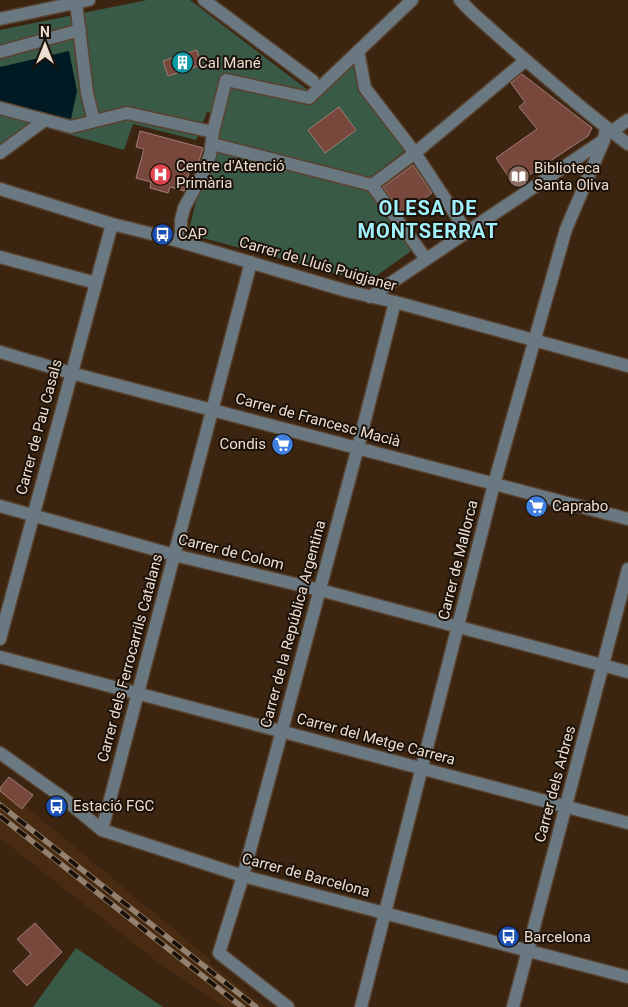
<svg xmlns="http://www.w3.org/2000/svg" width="628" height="1007" font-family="Roboto,sans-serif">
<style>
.built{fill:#482b10}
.green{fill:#3a5a48}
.water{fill:#001a24}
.building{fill:#78483d;stroke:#a17c73}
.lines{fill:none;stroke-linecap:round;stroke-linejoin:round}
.minor-casing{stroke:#58422f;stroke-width:15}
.minor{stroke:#6a7981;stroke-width:12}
.rail-casing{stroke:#93806f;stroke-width:5.5}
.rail{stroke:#1b1108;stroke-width:4;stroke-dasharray:11;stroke-linecap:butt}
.labels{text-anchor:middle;stroke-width:4;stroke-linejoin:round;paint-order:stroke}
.poi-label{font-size:15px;fill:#ecddd0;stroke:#1b1108;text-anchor:start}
.street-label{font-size:15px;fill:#ecddd0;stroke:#1b1108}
.district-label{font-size:20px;font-weight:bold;letter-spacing:1px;fill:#a0f1fb;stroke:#1b1108}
</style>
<rect width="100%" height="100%" fill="#3c2510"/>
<!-- built -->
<path class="built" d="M0 785 211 960 209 963 266 1007H224L151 957 0 838Z"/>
<!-- green -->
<path class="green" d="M147 0H190L309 91 354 49 363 85 406 150 368 179 418 246 368 282 188 234 217 114 207 112 196 140 133 124 124 150 32 124 0 144V30Z
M76 948 163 1007H33Z"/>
<!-- water -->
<path class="water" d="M69 51 77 91 71 119 0 102V67Z"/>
<!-- building -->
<path class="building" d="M197 50 201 65 168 76 163 61Z
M522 74 592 128 588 136 514 185 496 158 537 129 519 107 525 102 511 83Z
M339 107 356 130 325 153 308 130Z
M140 131 203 148 198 164 192 162 184 191 170 187 168 193 150 188 151 182 136 178 144 149 136 147Z
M413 165 432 193 403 214 383 187Z
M9 777 33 795 22 809 0 791V788Z
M35 923 62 952 27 986 13 971 31 954 17 939Z"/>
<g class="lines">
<defs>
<path id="minor" d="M204 0 313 81
M460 0C465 5 470 11 476 16 525 60 575 104 628 144
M76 3 87 93 94 121
M0 19 89 0
M358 51 365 88 415 153 467 232
M0 52 80 30
M0 108 71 127 127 113 213 132
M612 131 628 120
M212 144 372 185 426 259
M0 153 45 120
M372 185 415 153 526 60
M0 189 112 224 161 236 347 291 395 302 628 366
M181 242V220L184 208 205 169 210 155 213 132 226 80 309 98 412 0
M0 257 96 283
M370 297 604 140
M0 352 71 373 628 519
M0 506 174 555 320 590 628 672
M0 639 112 224
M0 657 628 823
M0 753 62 797 102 830 243 876 628 977
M102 830 251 262
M288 1007 219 953 243 876 358 447 395 302
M361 1007 494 484 534 342 566 229 604 140 606 127
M513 1007 628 569"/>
</defs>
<!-- minor casing -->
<use href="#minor" class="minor-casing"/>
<!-- minor -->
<use href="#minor" class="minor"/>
<defs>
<path id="rail" d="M0 805 256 1007
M0 816 242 1007"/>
</defs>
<!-- rail casing -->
<use href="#rail" class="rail-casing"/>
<!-- rail -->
<use href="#rail" class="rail"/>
</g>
<!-- icons -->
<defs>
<symbol id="building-disc" viewBox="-11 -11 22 22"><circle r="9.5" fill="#0f9aa8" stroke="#1b1108"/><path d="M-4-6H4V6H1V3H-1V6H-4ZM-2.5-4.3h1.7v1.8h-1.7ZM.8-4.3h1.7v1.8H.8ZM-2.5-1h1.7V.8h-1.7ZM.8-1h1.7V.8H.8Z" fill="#fff"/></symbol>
<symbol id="hospital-disc" viewBox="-11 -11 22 22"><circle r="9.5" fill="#e0444e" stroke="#1b1108"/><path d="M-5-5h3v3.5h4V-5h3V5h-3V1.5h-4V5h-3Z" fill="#fff"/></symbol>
<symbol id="library-disc" viewBox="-11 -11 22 22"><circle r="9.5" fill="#8d6e63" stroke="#1b1108"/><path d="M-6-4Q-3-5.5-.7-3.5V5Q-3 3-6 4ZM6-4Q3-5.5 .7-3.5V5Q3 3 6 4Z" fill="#fff"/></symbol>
<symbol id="bus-disc" viewBox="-11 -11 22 22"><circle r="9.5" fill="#1a4fb4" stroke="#1b1108"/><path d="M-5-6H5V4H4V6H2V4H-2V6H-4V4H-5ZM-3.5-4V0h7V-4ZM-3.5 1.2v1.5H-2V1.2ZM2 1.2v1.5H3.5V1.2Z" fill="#fff"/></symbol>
<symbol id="supermarket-disc" viewBox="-11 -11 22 22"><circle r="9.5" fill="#3f7fe0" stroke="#1b1108"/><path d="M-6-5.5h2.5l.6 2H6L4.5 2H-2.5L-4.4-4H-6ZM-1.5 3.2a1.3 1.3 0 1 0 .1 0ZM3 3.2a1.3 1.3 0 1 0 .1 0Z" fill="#fff"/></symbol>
</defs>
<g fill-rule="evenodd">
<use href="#building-disc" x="170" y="50" width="25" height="25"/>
<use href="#hospital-disc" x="148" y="162" width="25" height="25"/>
<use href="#library-disc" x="506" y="164" width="25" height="25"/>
<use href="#bus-disc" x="150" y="222" width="25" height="25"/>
<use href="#supermarket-disc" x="270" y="432" width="25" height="25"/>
<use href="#supermarket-disc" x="524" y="494" width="25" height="25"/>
<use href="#bus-disc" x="44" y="794" width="25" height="25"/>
<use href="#bus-disc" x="496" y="924" width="25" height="25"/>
</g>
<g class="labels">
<!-- poi labels -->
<g class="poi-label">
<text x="198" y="68">Cal Mané</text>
<text x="176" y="171">Centre d'Atenció<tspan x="176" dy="17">Primària</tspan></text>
<text x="534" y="173">Biblioteca<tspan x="534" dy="17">Santa Oliva</tspan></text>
<text x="178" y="239">CAP</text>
<text x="266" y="449" text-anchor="end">Condis</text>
<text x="552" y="511">Caprabo</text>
<text x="73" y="811">Estació FGC</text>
<text x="524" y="942">Barcelona</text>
</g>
<!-- street labels -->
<g class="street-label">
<text transform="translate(318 264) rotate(16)" y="5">Carrer de Lluís Puigjaner</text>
<text transform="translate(318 420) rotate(15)" y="5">Carrer de Francesc Macià</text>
<text transform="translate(39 427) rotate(-75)" y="5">Carrer de Pau Casals</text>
<text transform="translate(231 552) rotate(14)" y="5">Carrer de Colom</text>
<text transform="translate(458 560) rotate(-76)" y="5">Carrer de Mallorca</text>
<text transform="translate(293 624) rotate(-75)" y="5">Carrer de la República Argentina</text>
<text transform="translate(130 658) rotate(-75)" y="5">Carrer dels Ferrocarrils Catalans</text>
<text transform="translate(376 739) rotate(15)" y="5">Carrer del Metge Carrera</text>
<text transform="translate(555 784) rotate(-75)" y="5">Carrer dels Arbres</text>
<text transform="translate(306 875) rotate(15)" y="5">Carrer de Barcelona</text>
</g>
<!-- district labels -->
<g class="district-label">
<text x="428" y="215">OLESA DE<tspan x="428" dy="23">MONTSERRAT</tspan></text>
</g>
</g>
<!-- north arrow -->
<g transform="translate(45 45)" stroke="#1b1108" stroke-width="4" paint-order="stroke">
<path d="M0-4L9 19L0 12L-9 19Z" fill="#ecddd0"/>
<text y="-8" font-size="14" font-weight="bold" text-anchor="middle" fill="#ecddd0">N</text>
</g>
</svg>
